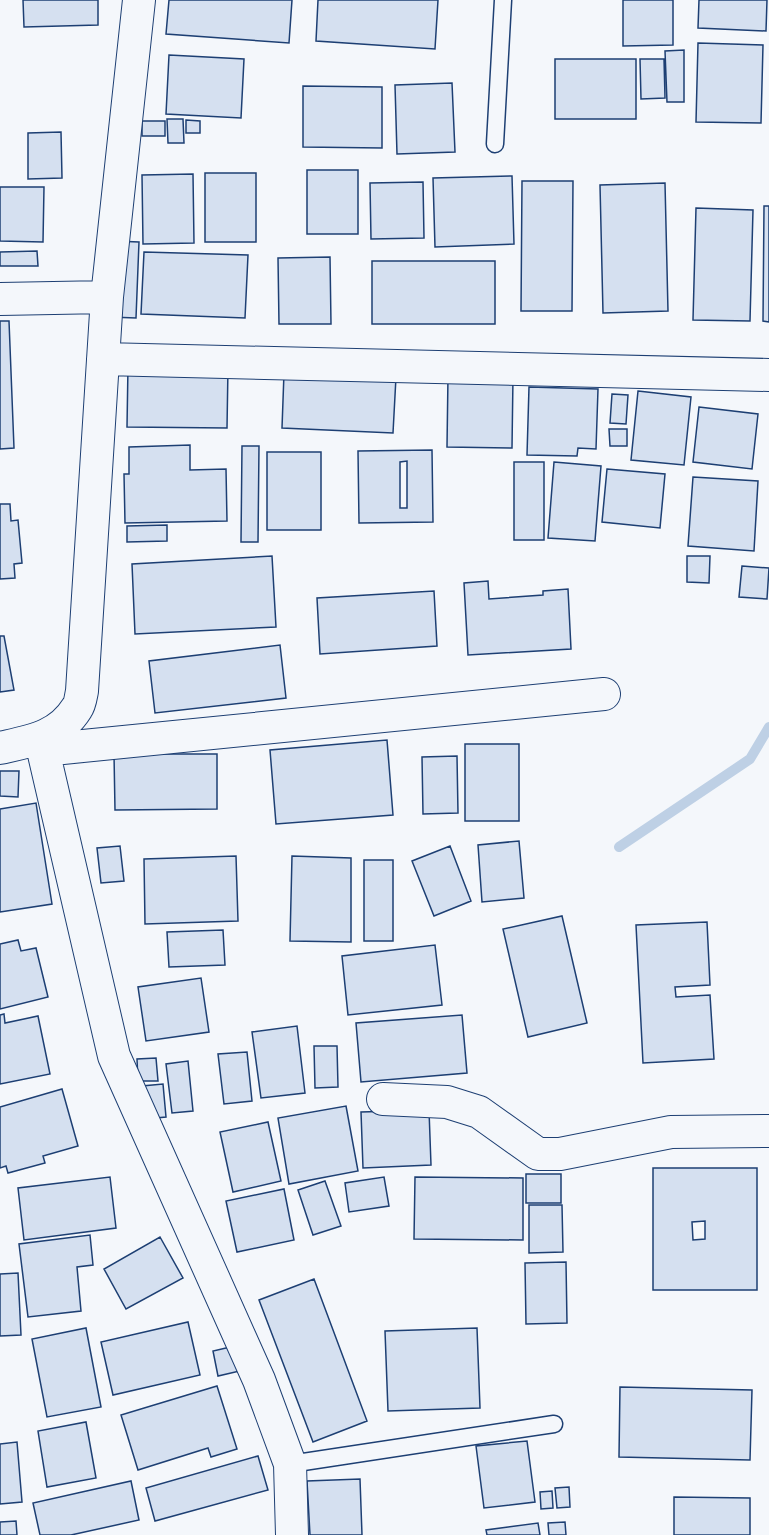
<svg xmlns="http://www.w3.org/2000/svg" width="769" height="1535" font-family="'Roboto Condensed',sans-serif">
<style>
.lines{fill:none;stroke-linecap:round;stroke-linejoin:round}
.stream{stroke:#bed0e5;stroke-width:10}
.building{fill:#d5e0f0;stroke:#1d3f73;stroke-width:1.5;fill-rule:evenodd}
.service-casing{stroke:#1d3f73;stroke-width:19}
.minor-casing{stroke:#1d3f73;stroke-width:34}
.service{stroke:#f4f7fb;stroke-width:16}
.minor{stroke:#f4f7fb;stroke-width:32}
</style>
<rect width="100%" height="100%" fill="#f4f7fb"/>
<g class="lines">
<!-- stream -->
<path class="stream" d="M619 847 750 759 769 727"/>
</g>
<!-- building -->
<path class="building" d="M23 0H98V25L24 27Z
M169 0H292L289 43 166 34Z
M318 0H438L435 49 316 41Z
M623 0H673V45L623 46Z
M699 0H767L766 31 698 28Z
M698 43 763 45 761 123 696 122Z
M684 50V102H667L665 51Z
M169 55 244 59 241 118 166 114Z
M555 59H636V119H555Z
M640 59H664L665 98 641 99Z
M452 83 455 152 397 154 395 85Z
M303 86 382 87V148L303 147Z
M167 119H183L184 143H168Z
M186 120 200 121V133H186Z
M142 121H165V136H142Z
M61 132 62 178 28 179V133Z
M307 170H358V234H307Z
M205 173H256V242H205Z
M193 174 194 243 143 244 142 175Z
M512 176 514 244 435 247 433 178Z
M522 181H573L572 311H521Z
M423 182 424 238 371 239 370 183Z
M665 183 668 311 603 313 600 185Z
M0 187H44L43 242 0 241Z
M764 206H769V322L763 321Z
M696 208 753 210 750 321 693 320Z
M114 241 139 242 136 318 110 317Z
M37 251 38 266H0V252Z
M144 252 248 255 245 318 141 314Z
M330 257 331 324H279L278 258Z
M372 261H495V324H372Z
M0 321H9L14 448 0 449Z
M128 366 228 367 227 428 127 427Z
M284 373 396 377 393 433 282 428Z
M448 376 513 377 512 448 447 447Z
M529 387 598 389 596 449 578 448 577 456 527 455Z
M638 391 691 397 684 465 631 460Z
M612 394 628 395 626 424 610 423Z
M699 407 758 414 752 469 693 462Z
M609 429H627V446H610Z
M190 445V470L226 469 227 521 125 523 124 474H129V447Z
M242 446H259L258 542H241Z
M432 450 433 522 359 523 358 451ZM407 461V508H400V462Z
M267 452H321V530H267Z
M514 462H544V540H514Z
M554 462 601 466 595 541 548 538Z
M607 469 665 474 660 528 602 522Z
M693 477 758 481 754 551 688 546Z
M0 504H10L11 521 18 520 22 563 14 564 15 578 0 579Z
M167 525V541L127 542V526Z
M272 556 276 627 135 634 132 564Z
M687 556H710L709 583 687 582Z
M742 566 769 568 767 599 739 597Z
M488 581 489 599 543 595V591L568 589 571 649 468 655 464 583Z
M434 591 437 646 320 654 317 598Z
M0 636H4L14 690 0 692Z
M280 645 286 698 155 713 149 661Z
M387 740 393 815 276 824 270 750Z
M465 744H519V821H465Z
M114 754H217V809L115 810Z
M457 756 458 813 423 814 422 757Z
M0 771H19L18 797 0 796Z
M36 803 52 904 0 912V809Z
M519 841 524 898 482 902 478 845Z
M120 846 124 881 101 883 97 848Z
M450 846 471 901 434 916 412 861Z
M236 856 238 921 145 924 144 859Z
M292 856 351 858V942L290 941Z
M364 860H393V941H364Z
M562 916 587 1023 528 1037 503 929Z
M707 922 710 985 675 987 676 997 710 995 714 1059 643 1063 636 925Z
M223 930 225 965 169 967 167 932Z
M18 940 21 951 36 948 48 997 0 1009V944Z
M435 945 442 1005 348 1015 342 956Z
M201 978 209 1032 146 1041 138 987Z
M4 1014 5 1023 38 1016 50 1074 0 1084V1015Z
M462 1015 467 1073 361 1082 356 1023Z
M297 1026 305 1093 261 1098 252 1032Z
M314 1046H337L338 1087 315 1088Z
M247 1052 252 1101 224 1104 218 1054Z
M156 1058 158 1081H138L137 1059Z
M188 1061 193 1111 172 1113 166 1064Z
M163 1084 166 1117 145 1119 142 1086Z
M62 1089 78 1146 43 1156 45 1163 8 1173 6 1166 0 1168V1107Z
M346 1106 358 1171 289 1184 278 1118Z
M429 1110 431 1165 363 1168 361 1112Z
M268 1122 281 1181 233 1192 220 1132Z
M653 1168H757V1290H653ZM705 1221V1239L693 1240 692 1222Z
M526 1174H561V1203H526Z
M110 1177 116 1228 24 1240 18 1188Z
M384 1177 389 1206 349 1212 345 1183Z
M415 1177 523 1178V1240L414 1239Z
M325 1181 341 1226 313 1235 298 1190Z
M284 1189 294 1240 237 1252 226 1201Z
M529 1205H562L563 1252 529 1253Z
M90 1235 93 1265 77 1267 81 1311 28 1317 19 1244Z
M160 1237 183 1278 126 1309 104 1269Z
M566 1262 567 1323 526 1324 525 1263Z
M18 1273 21 1335 0 1336V1274Z
M314 1279 367 1421 313 1442 259 1300Z
M188 1322 200 1375 113 1395 101 1342Z
M86 1328 101 1407 47 1417 32 1339Z
M477 1328 480 1408 388 1411 385 1331Z
M239 1345 244 1370 218 1376 213 1351Z
M217 1386 237 1449 211 1457 208 1448 138 1470 121 1415Z
M620 1387 752 1390 750 1460 619 1457Z
M86 1422 96 1478 47 1487 38 1431Z
M527 1441 535 1502 484 1508 476 1446Z
M17 1442 22 1502 0 1504V1444Z
M258 1456 268 1490 155 1521 146 1488Z
M360 1479 362 1535H310L307 1481Z
M131 1481 139 1520 71 1535H40L33 1503Z
M569 1487 570 1507 557 1508 555 1488Z
M552 1491 553 1508 541 1509 540 1492Z
M674 1497 750 1498V1535H674Z
M16 1521 17 1535H0V1522Z
M565 1522 566 1535H549L548 1523Z
M538 1523 540 1535H487L486 1530Z"/>
<g class="lines">
<defs>
<path id="service" d="M495 144 503 0
M290 1464 554 1424"/>
<path id="minor" d="M0 299 107 297
M103 359 769 375
M57 731 43 750 114 1056 259 1380 290 1464 292 1535
M0 748C31 741 59 737 77 708 80 704 81 696 82 691L107 297 139 0
M43 750 604 694
M383 1099 447 1102 479 1112 538 1154H560L671 1132 769 1131"/>
</defs>
<!-- service casing -->
<use href="#service" class="service-casing"/>
<!-- minor casing -->
<use href="#minor" class="minor-casing"/>
<!-- service -->
<use href="#service" class="service"/>
<!-- minor -->
<use href="#minor" class="minor"/>
</g>
</svg>
